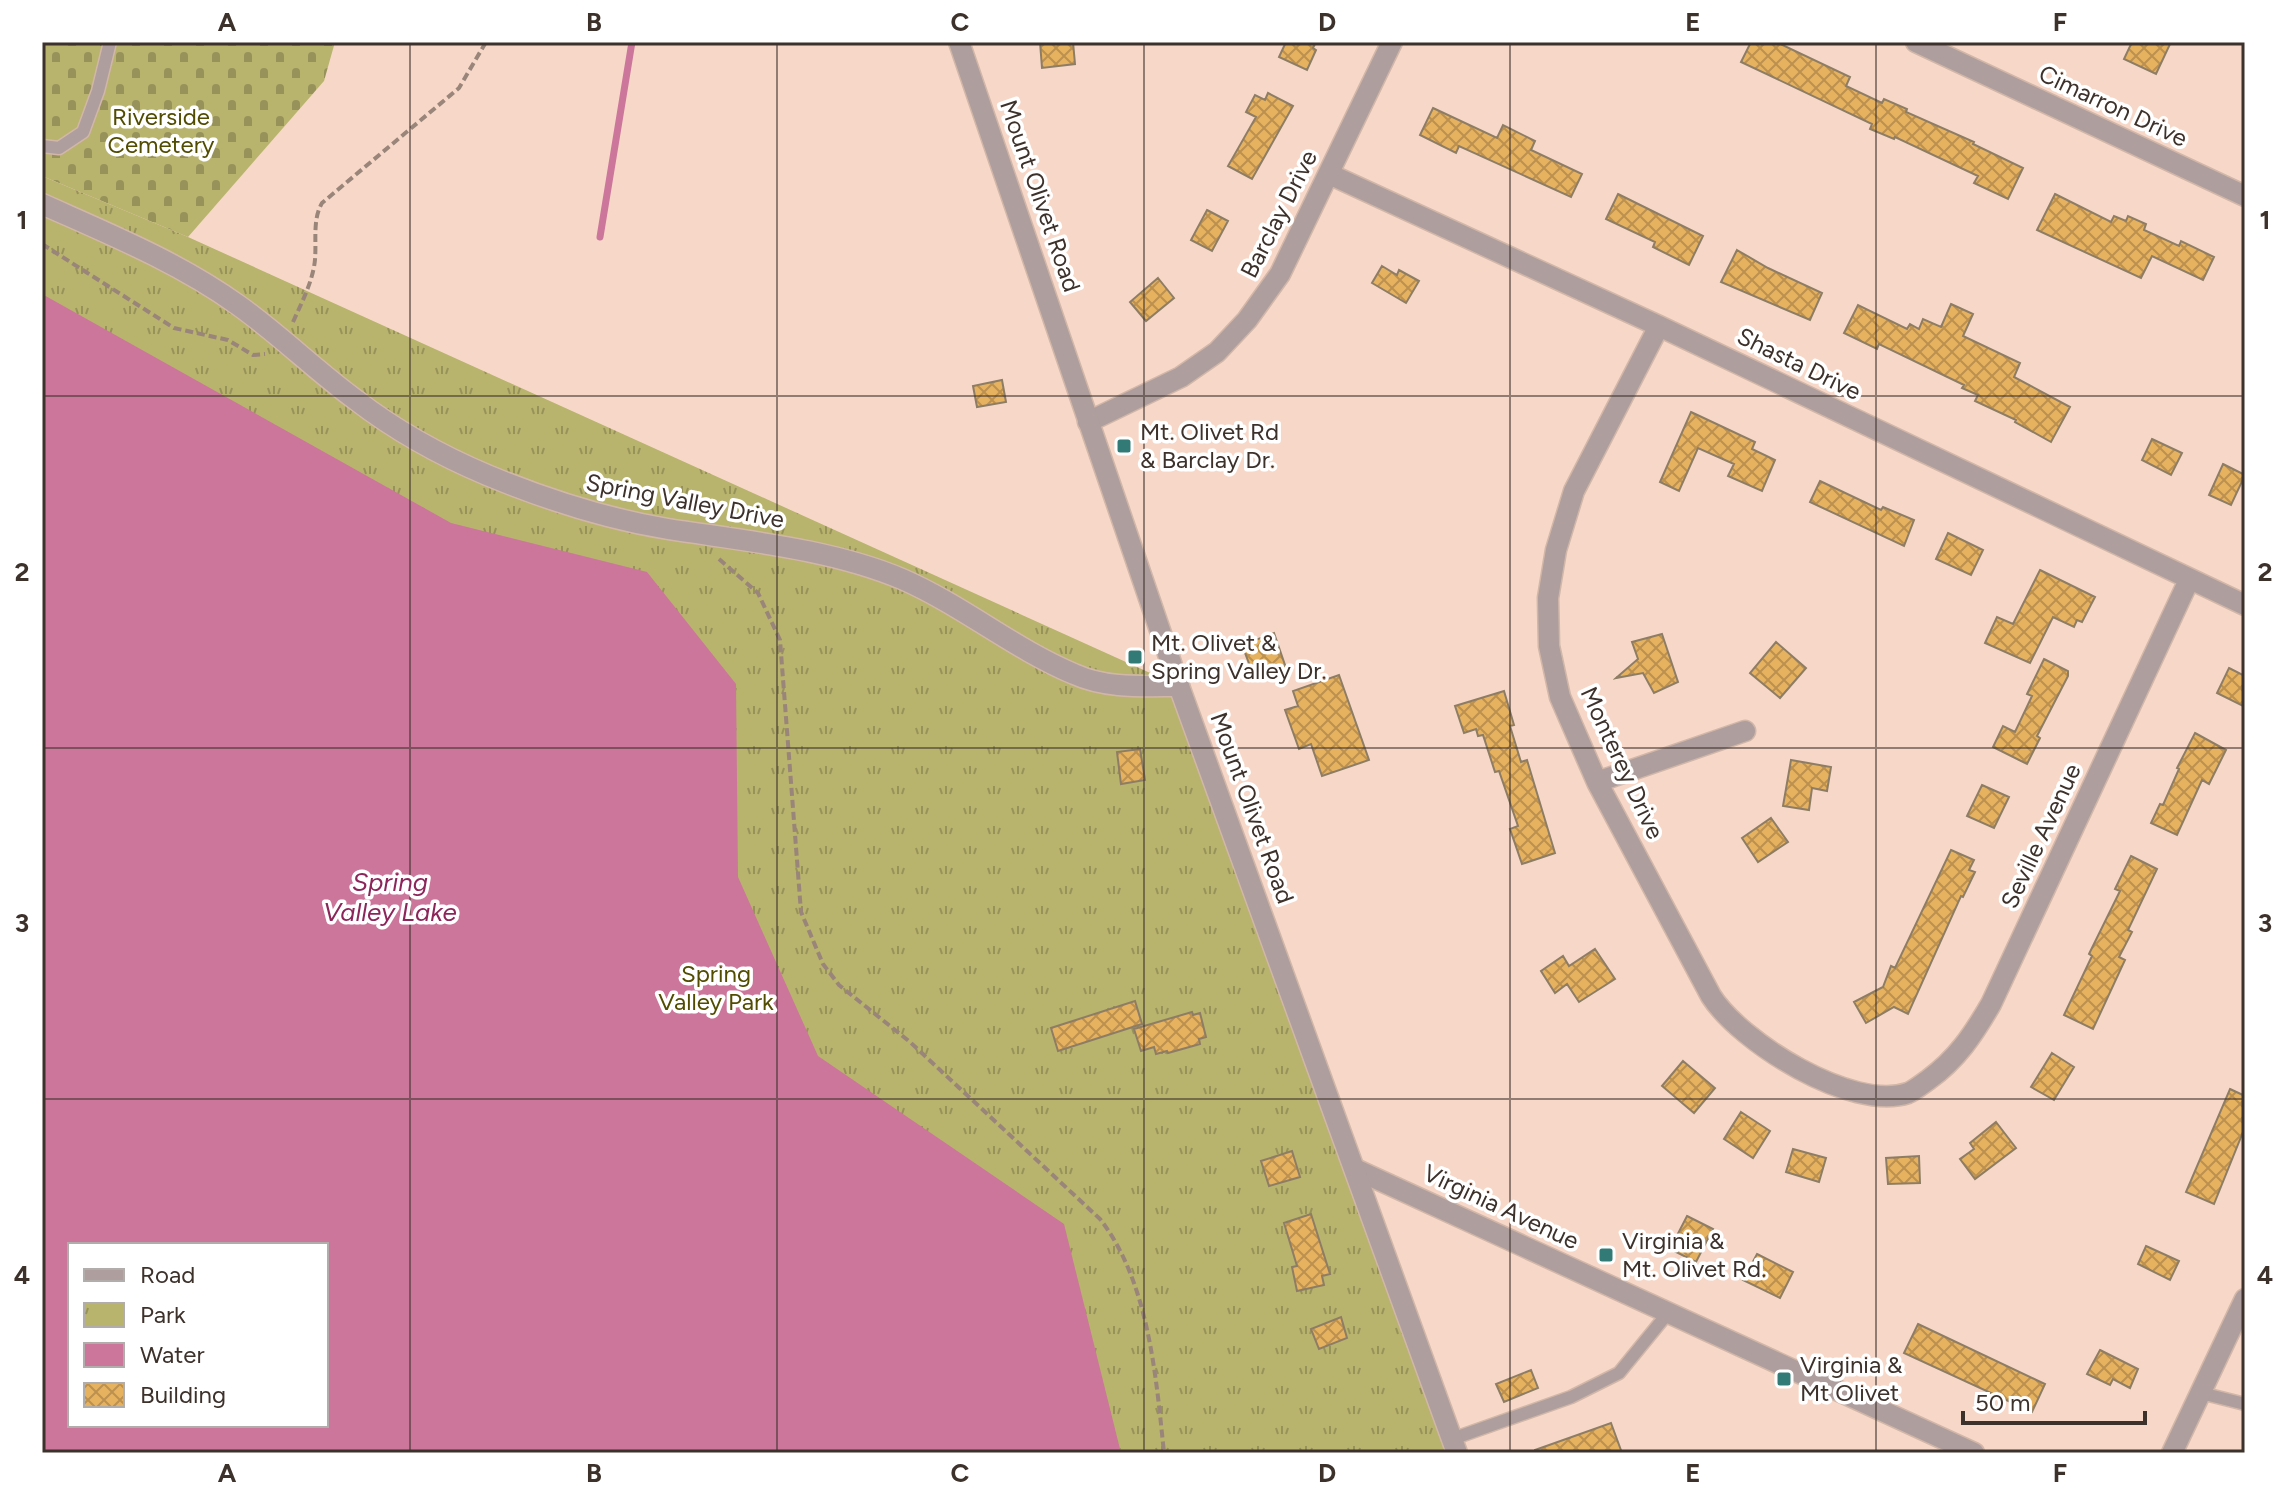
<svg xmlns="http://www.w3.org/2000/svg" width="2287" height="1495" font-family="Figtree,sans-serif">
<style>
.cemetery{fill:url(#cemetery-stones)}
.park{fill:url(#park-tufts);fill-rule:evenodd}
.water{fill:#cc769b;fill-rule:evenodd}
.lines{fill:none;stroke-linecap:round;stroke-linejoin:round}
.stream{stroke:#cc769b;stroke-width:7}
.building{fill:url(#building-cross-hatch);stroke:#8e7d65;stroke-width:2}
.service-casing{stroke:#d2b7a9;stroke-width:15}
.minor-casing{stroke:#d2b7a9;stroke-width:23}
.tertiary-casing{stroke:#d2b7a9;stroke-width:23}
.path{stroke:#9a857a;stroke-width:4;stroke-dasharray:8 4;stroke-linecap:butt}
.service{stroke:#ae9e9d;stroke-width:12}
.minor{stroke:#ae9e9d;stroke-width:20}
.tertiary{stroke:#ae9e9d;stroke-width:20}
.grid{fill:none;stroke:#3d312b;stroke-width:2;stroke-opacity:0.55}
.poi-dot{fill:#327a75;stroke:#fff;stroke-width:3}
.labels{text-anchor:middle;stroke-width:7;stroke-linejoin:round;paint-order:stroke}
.street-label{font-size:24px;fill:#3d312b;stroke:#fff}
.park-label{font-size:24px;fill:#524c00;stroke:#fff}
.poi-label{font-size:24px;fill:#3d312b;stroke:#fff;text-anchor:start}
.water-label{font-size:26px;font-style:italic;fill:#8b255a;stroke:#fff}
.neatline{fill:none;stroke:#3d312b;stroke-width:3}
.grid-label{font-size:26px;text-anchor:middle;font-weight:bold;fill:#3d312b}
</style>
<defs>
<pattern id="cemetery-stones" width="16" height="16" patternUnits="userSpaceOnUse" patternTransform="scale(2)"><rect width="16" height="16" fill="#b8b36d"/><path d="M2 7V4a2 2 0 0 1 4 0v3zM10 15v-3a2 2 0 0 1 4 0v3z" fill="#97925a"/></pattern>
<pattern id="park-tufts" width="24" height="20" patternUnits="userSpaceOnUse" patternTransform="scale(2)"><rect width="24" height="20" fill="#b8b36d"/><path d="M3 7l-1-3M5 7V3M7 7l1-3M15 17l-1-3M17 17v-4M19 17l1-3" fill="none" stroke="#97925a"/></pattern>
<pattern id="building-cross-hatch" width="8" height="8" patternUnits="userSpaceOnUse" patternTransform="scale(2)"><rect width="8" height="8" fill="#e6b260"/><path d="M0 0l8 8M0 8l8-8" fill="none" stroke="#bc914f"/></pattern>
</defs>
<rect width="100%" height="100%" fill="#f7d8c8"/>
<!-- cemetery -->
<path class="cemetery" d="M42 42H335L324 81 188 237 42 176Z"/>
<!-- park -->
<path class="park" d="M42 176 188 237 1179 686 1459 1453H42ZM70 1245H326V1425H70Z"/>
<!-- water -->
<path class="water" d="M42 294 451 523 647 572 736 684 738 877 818 1056 1064 1224 1121 1453H42ZM70 1245H326V1425H70Z"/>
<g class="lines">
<!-- stream -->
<path class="stream" d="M600 237 632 42"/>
</g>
<!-- building -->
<path class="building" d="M1040 42H1073L1075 64 1042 68Z
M1286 42H1316L1313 48 1316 50 1307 70 1279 57Z
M1751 42H1776L1850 77 1846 86 1882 103 1884 99 1907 109 1906 112 1974 142 1973 144 2023 168 2008 199 1974 183 1978 176 1895 137 1894 139 1870 129 1872 124 1741 62Z
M2132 42H2171L2156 74 2124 59Z
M1268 93 1293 106 1252 179 1228 166 1256 117 1246 112 1255 95 1265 100Z
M1433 108 1497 138 1503 125 1535 141 1531 150 1582 174 1571 197 1459 146 1456 153 1420 135Z
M1618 194 1703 236 1689 265 1653 247 1655 242 1606 219Z
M2055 194 2111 222 2114 216 2126 221 2128 216 2146 224 2144 230 2179 246 2181 241 2214 257 2203 280 2152 256 2141 278 2037 230Z
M1207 210 1228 221 1212 251 1191 240Z
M1737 250 1768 268 1822 293 1810 320 1721 282Z
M1382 266 1397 275 1399 270 1419 281 1406 303 1372 283Z
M1158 278 1174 298 1146 321 1130 302Z
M1951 304 1973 314 1963 336 2020 363 2014 377 2070 407 2051 442 2015 422 2016 420 1975 401 1978 395 1962 388 1964 385 1879 344 1877 349 1844 333 1858 305 1907 329 1910 324 1919 329 1923 319 1941 327Z
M1002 380 1006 402 977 407 973 386Z
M1691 412 1755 442 1752 449 1775 460 1762 491 1728 476 1734 464 1698 448 1679 491 1660 482Z
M2152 439 2182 453 2171 475 2142 460Z
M2223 464 2245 475 2231 505 2209 495Z
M1820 481 1881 510 1883 507 1914 520 1904 546 1810 502Z
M1948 533 1983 550 1971 575 1936 559Z
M2040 570 2095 597 2082 622 2077 620 2074 627 2053 617 2030 663 1985 643 1997 617 2013 624Z
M1274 633 1286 668 1260 678 1255 664 1250 666 1242 645Z
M1662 634 1678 682 1654 693 1643 673 1616 678 1638 659 1632 642Z
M1776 642 1806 668 1780 698 1750 673Z
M2044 659 2068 671V676L2037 736 2040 738 2027 764 1993 747 2003 726 2015 732 2032 696 2027 694Z
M2229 668 2245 676V707L2217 693Z
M1339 675 1369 760 1322 776 1311 744 1299 749 1285 710 1298 706 1293 691Z
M1504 691 1514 725 1510 726 1521 762 1527 760 1555 853 1522 864 1510 829 1518 826 1499 771 1495 772 1483 735 1478 736 1476 729 1464 733 1455 706Z
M2195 733 2226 750 2209 784 2202 780 2177 835 2151 823 2160 804 2163 805 2179 769 2177 768Z
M1140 749 1145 780 1121 784 1117 752Z
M1791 760 1831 767 1827 791 1812 788 1809 810 1783 806Z
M1982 785 2009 797 1994 828 1967 816Z
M1771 818 1788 842 1758 862 1742 838Z
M1951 850 1974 860 1969 870 1975 872 1963 897 1961 896 1908 1014 1894 1007 1866 1023 1854 1002 1883 987 1891 966 1895 968Z
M2131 856 2157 869 2128 930 2132 932 2119 957 2125 960 2093 1029 2064 1015 2092 956 2089 954 2120 891 2115 889Z
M1595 949 1615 979 1579 1002 1567 984 1555 993 1541 971 1563 956 1569 966Z
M1135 1001 1142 1024 1058 1051 1051 1028Z
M1192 1012 1193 1015 1200 1013 1206 1037 1199 1039 1200 1044 1168 1053 1167 1051 1156 1054 1154 1047 1141 1051 1134 1029Z
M2052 1053 2074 1067 2054 1100 2031 1087Z
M1683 1061 1715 1088 1694 1113 1662 1086Z
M2230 1089 2245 1096V1127L2214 1204 2186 1192Z
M1741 1112 1770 1131 1753 1158 1724 1139Z
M1996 1122 2016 1148 1975 1179 1960 1159 1974 1149 1970 1143Z
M1793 1149 1826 1158 1819 1182 1786 1172Z
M1292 1151 1300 1177 1269 1186 1261 1161Z
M1919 1156 1920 1183 1888 1184 1886 1158Z
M1311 1214 1330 1274 1322 1276 1324 1285 1297 1291 1292 1267 1297 1266 1284 1223Z
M1687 1216 1713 1229 1696 1262 1670 1249Z
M2146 1246 2179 1261 2170 1280 2138 1264Z
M1757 1254 1793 1272 1780 1298 1743 1280Z
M1341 1317 1347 1338 1319 1349 1311 1329Z
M1918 1324 2045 1384 2032 1412 1904 1353Z
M2100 1350 2138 1369 2130 1388 2113 1379 2110 1385 2087 1374Z
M1531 1370 1538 1388 1504 1402 1496 1384Z
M1611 1423 1622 1453H1535V1450Z"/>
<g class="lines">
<defs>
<path id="service" d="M42 146 59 148 83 132 98 91 110 42
M2201 1393 2245 1404
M1452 1439 1571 1397 1619 1373 1668 1313"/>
<path id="minor" d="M1916 42 2245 196
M1329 174 1659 326 2245 605
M42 204C109 234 178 262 238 305 279 334 315 370 356 400 395 430 442 456 487 475 545 499 607 519 668 529 745 541 831 549 902 579 962 605 1014 649 1074 674 1107 689 1144 686 1179 686
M1659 326 1574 491 1556 550 1548 598 1549 646 1560 697 1597 782 1711 996C1740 1042 1852 1112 1908 1093 1915 1090 1922 1084 1928 1080 1957 1059 1973 1035 1991 1004L2189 580
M1088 422 1181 377 1217 352 1247 320 1280 274 1392 42
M1597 782 1745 731
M1355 1169 1974 1453
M2172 1453 2245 1299"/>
<path id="tertiary" d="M959 42 1179 686 1457 1453"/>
</defs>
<!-- service casing -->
<use href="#service" class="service-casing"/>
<!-- minor casing -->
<use href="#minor" class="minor-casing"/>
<!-- tertiary casing -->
<use href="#tertiary" class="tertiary-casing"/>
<!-- path -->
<path class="path" d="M42 244 174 328 228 340 253 355 265 354
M293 322C301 304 310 287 314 267 318 246 311 222 322 203L459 88 486 42
M719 559 758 593 780 640 801 912 823 964 839 985 910 1042 1100 1219C1149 1282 1156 1377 1164 1453"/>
<!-- service -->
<use href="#service" class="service"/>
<!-- minor -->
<use href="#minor" class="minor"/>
<!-- tertiary -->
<use href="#tertiary" class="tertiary"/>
</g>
<!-- grid -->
<path class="grid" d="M410 42V1453M777 42V1453M1144 42V1453M1510 42V1453M1876 42V1453M42 396H2245M42 748H2245M42 1099H2245"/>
<!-- markers -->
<g class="poi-dot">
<rect x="1116" y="438" width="16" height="16" rx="4"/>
<rect x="1127" y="649" width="16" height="16" rx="4"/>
<rect x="1598" y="1247" width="16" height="16" rx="4"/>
<rect x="1776" y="1371" width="16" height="16" rx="4"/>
</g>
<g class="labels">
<!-- street labels -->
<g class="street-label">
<text transform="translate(2113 106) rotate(25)" y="8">Cimarron Drive</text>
<text transform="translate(1040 196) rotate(71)" y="8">Mount Olivet Road</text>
<text transform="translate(1279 214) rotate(-63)" y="8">Barclay Drive</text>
<text transform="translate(1799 364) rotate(26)" y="8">Shasta Drive</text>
<text transform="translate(685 501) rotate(11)" y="8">Spring Valley Drive</text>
<text transform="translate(1622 763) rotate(65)" y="8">Monterey Drive</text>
<text transform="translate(1252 808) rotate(70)" y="8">Mount Olivet Road</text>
<text transform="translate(2041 836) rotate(-65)" y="8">Seville Avenue</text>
<text transform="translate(1501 1207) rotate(25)" y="8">Virginia Avenue</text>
</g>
<!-- park labels -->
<g class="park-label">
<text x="161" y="125">Riverside<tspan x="161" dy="28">Cemetery</tspan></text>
<text x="716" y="982">Spring<tspan x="716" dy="28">Valley Park</tspan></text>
</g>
<!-- poi labels -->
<g class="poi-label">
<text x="1140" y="440">Mt. Olivet Rd<tspan x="1140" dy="28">&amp; Barclay Dr.</tspan></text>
<text x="1151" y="651">Mt. Olivet &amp;<tspan x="1151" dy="28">Spring Valley Dr.</tspan></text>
<text x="1622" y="1249">Virginia &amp;<tspan x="1622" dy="28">Mt. Olivet Rd.</tspan></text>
<text x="1800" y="1373">Virginia &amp;<tspan x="1800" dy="28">Mt Olivet</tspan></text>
</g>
<!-- water labels -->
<g class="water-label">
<text x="390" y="891">Spring<tspan x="390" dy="30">Valley Lake</tspan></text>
</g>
</g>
<!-- border -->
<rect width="2287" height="1495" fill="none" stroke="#ffffff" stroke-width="88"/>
<!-- legend -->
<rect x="68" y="1243" width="260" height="184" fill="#ffffff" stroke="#b1adaa" stroke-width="2"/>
<rect x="84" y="1269" width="40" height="12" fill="#ae9e9d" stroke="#b1adaa" stroke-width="2"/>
<text x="140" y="1283" font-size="24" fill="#3d312b">Road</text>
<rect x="84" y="1303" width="40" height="24" fill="url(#park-tufts)" stroke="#b1adaa" stroke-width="2"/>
<text x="140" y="1323" font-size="24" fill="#3d312b">Park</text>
<rect x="84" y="1343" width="40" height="24" fill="#cc769b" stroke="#b1adaa" stroke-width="2"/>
<text x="140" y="1363" font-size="24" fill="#3d312b">Water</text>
<rect x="84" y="1383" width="40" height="24" fill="url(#building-cross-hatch)" stroke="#b1adaa" stroke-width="2"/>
<text x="140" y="1403" font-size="24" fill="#3d312b">Building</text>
<!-- scale -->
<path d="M1963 1411v12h182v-12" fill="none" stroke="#3d312b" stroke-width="4"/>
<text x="1975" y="1411" font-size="24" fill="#3d312b" stroke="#ffffff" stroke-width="6" paint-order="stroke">50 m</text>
<rect x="44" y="44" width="2199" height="1407" class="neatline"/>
<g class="grid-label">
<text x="227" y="31">A</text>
<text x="594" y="31">B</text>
<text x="960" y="31">C</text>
<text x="1327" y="31">D</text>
<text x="1693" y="31">E</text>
<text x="2060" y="31">F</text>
<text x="22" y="229">1</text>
<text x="2265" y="229">1</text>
<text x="22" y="581">2</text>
<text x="2265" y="581">2</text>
<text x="22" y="932">3</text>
<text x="2265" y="932">3</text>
<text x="22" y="1284">4</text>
<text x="2265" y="1284">4</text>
<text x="227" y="1482">A</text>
<text x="594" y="1482">B</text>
<text x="960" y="1482">C</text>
<text x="1327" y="1482">D</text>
<text x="1693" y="1482">E</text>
<text x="2060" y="1482">F</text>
</g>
</svg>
